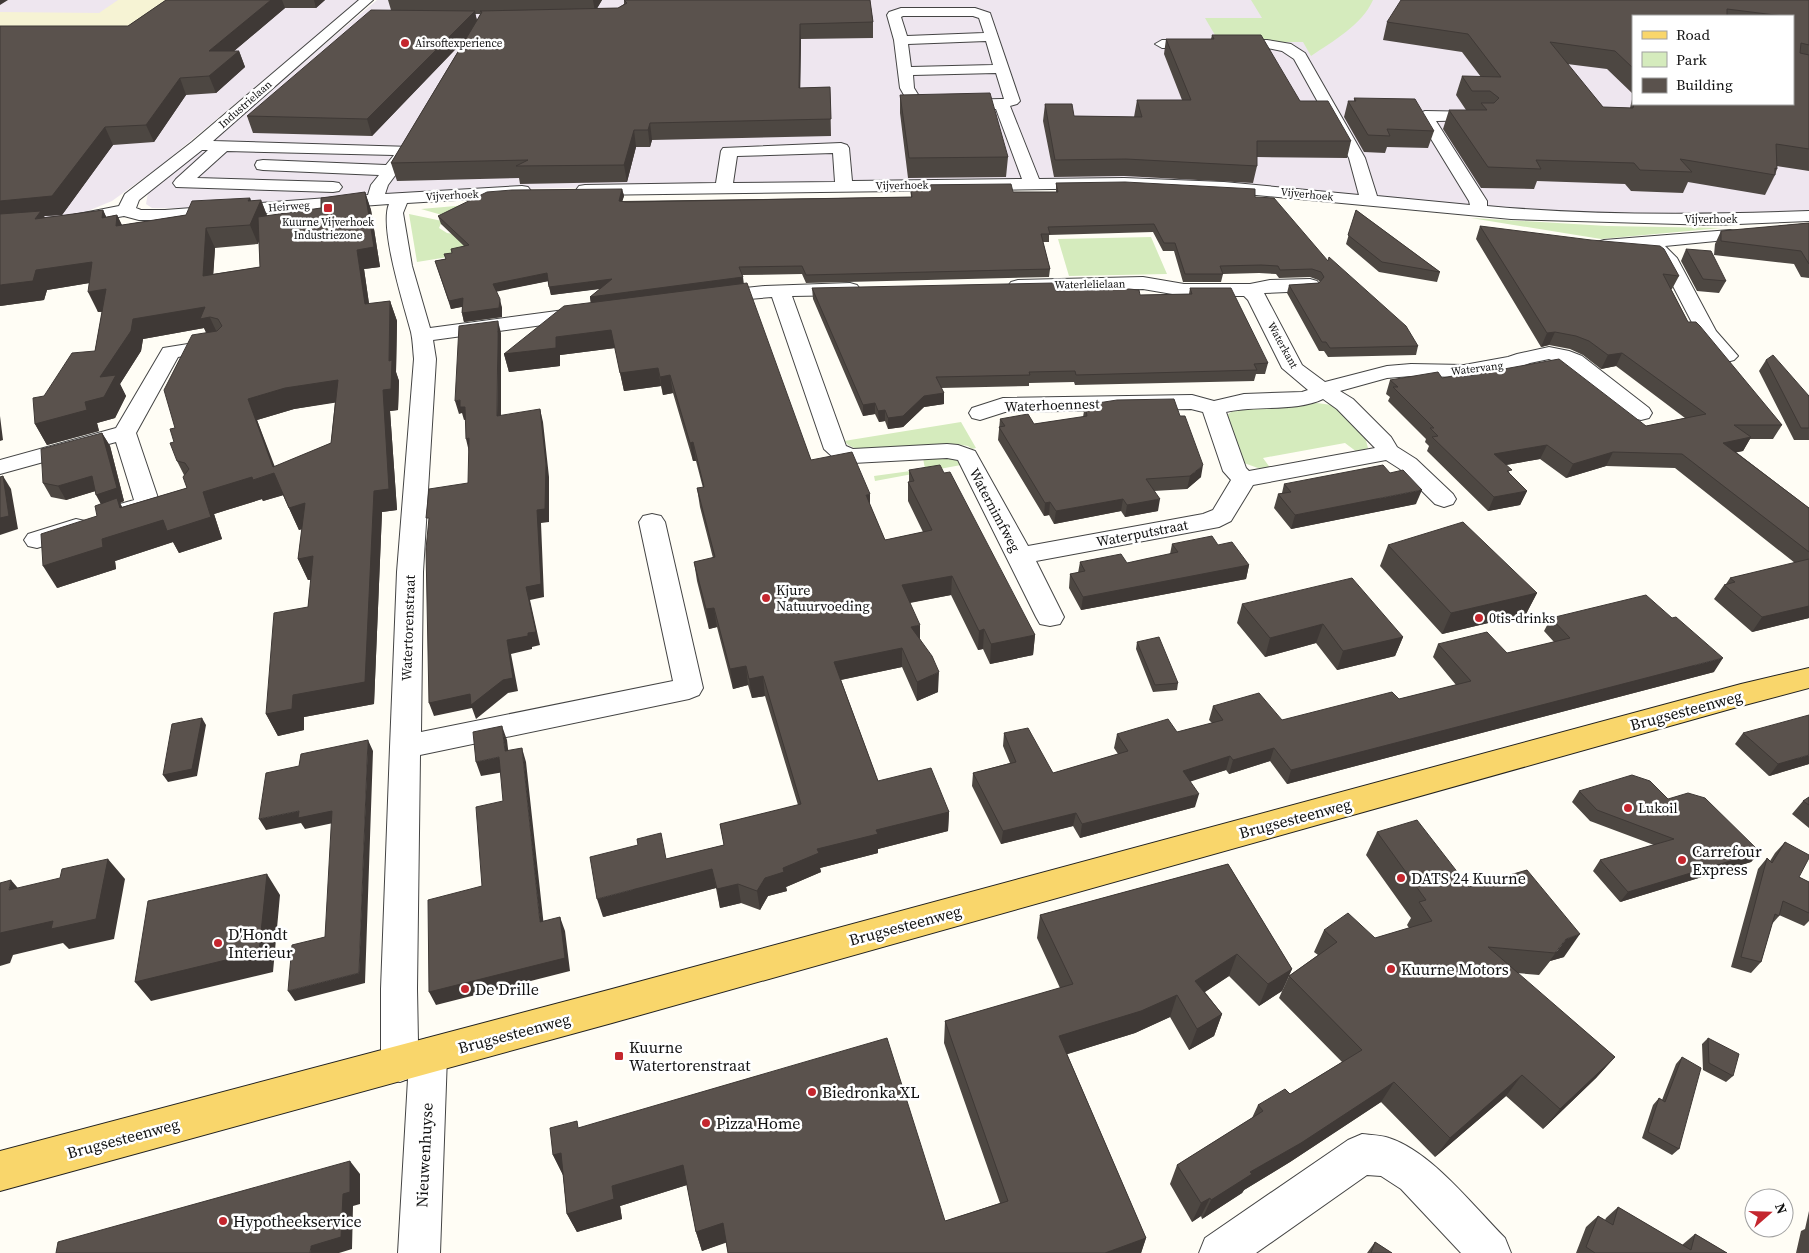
<svg xmlns="http://www.w3.org/2000/svg" width="1809" height="1253" font-family="'Source Serif 4',serif">
<style>
.industrial{fill:#eee6ef;fill-rule:evenodd}
.farmland{fill:#f6f3d4}
.green{fill:#d5ebbd}
.lines{fill:none;stroke-linecap:round;stroke-linejoin:round}
.minor-casing{stroke:#444;stroke-width:2}
.major-casing{stroke:#222;stroke-width:2}
.minor{fill:#fff;fill-rule:evenodd}
.major{fill:#f9d66b;fill-rule:evenodd}
.wall{fill:#4d4742;fill-rule:evenodd}
.shaded-wall{fill:#3f3936}
.building{fill:#5a524d;stroke:#3f3936;fill-rule:evenodd}
.poi-dot{fill:#c4262e;stroke:#fff;stroke-width:2}
.labels{text-anchor:middle;stroke-width:5;stroke-linejoin:round;paint-order:stroke}
.far-poi-label{font-size:11px;fill:#111;stroke:#fff;text-anchor:start}
.far-street-label{font-size:11px;fill:#111;stroke:#fff}
.street-label{font-size:14px;fill:#111;stroke:#fff}
.poi-label{font-size:14px;fill:#111;stroke:#fff;text-anchor:start}
.near-street-label{font-size:16px;fill:#111;stroke:#fff}
.near-poi-label{font-size:16px;fill:#111;stroke:#fff;text-anchor:start}
</style>
<rect width="100%" height="100%" fill="#fffdf5"/>
<!-- industrial -->
<path class="industrial" d="M0 0H360L159 167 112 201 83 213 44 220 0 223Z
M377 0H1809V211L1718 215 1614 214 1508 209 1207 182 1135 178 501 189 198 209 152 208 146 204 148 193ZM1633 16H1793V104H1633Z"/>
<!-- farmland -->
<path class="farmland" d="M118 0H183L128 39 0 38V12L99 13Z"/>
<!-- green -->
<path class="green" d="M1251 0H1373C1362 25 1333 41 1311 56L1303 42H1219L1205 18H1262Z
M490 203 504 248 417 262 409 214 442 221 439 228 447 233 454 234 449 217 421 209Z
M1471 218 1607 226 1721 228 1601 239Z
M1151 237 1167 274 1069 276 1058 239Z
M1317 403 1332 405 1344 413 1364 433 1368 448 1357 452 1345 443 1263 458 1271 469 1258 468 1244 463 1225 417C1233 410 1238 407 1248 405Z
M961 422 976 448 972 449 968 446 956 444 865 449C857 449 850 448 844 441Z
M941 456 956 459 961 465 875 481 874 476 925 469 923 458Z"/>
<g class="lines">
<defs>
<path id="minor" d="M359 0H373L213 141 412 147 414 150 388 185 385 194 522 186 528 187 531 191 528 195 522 196 407 203 403 213 412 266 430 328 587 307 594 309 597 313 594 317 587 319 433 340 436 359 423 572 421 732 673 681 639 522 643 516 652 514 661 516 665 522 703 688 699 695 689 699 420 755 417 989 418 1042 428 1038 441 1043 447 1056 440 1253H398L408 1079 400 1082 387 1077 381 1064V989L390 747 397 572 414 359C413 350 413 341 411 332 404 305 379 228 389 204L165 220H139L124 216 68 226 0 232V222L68 216 119 206 125 194 192 142ZM202 150H208L176 179 173 183 176 187 333 192 339 191 342 187 339 183 333 182 197 178 227 151 394 155 386 165 263 160 257 161 255 165 257 169 263 170 379 175 371 185 368 195 165 210H141L136 208 139 200Z
M901 8H975L990 13 1020 101 1017 104 1010 106 1039 179 1124 178 1224 182 1359 195 1349 158 1294 59 1282 51 1267 48H1162L1155 44 1162 40H1267L1291 44 1305 53 1365 158 1377 196 1470 205 1469 201 1417 116 1420 113 1425 111 1483 112 1488 114 1491 117 1488 120 1436 121 1487 201V206C1594 216 1702 215 1809 211V221L1714 225 1511 219 1224 192 1124 188 585 195 579 194 576 190 579 186 585 185 716 183 721 151 723 148 841 143 847 145 849 148 852 181 1022 179 996 109H912L900 88 894 40 887 15 889 12ZM903 16H973L979 18 984 33 907 36 901 17ZM986 41 993 65 911 67 908 44ZM996 73 1004 99H1001L922 101 914 88 913 75ZM833 153 835 182 733 183 737 156Z
M1730 230 1736 231 1739 235 1736 239 1665 246 1677 258 1716 331 1738 356 1734 360 1727 362 1720 360 1700 338 1660 261 1646 248 1604 252 1597 250 1595 246 1597 242 1604 240Z
M1143 277 1184 284H1250L1270 280 1310 279 1317 281 1320 285 1317 289 1310 291 1264 293 1302 365 1325 382 1387 366 1411 364 1464 365 1508 357 1517 354 1549 347 1569 351 1582 356 1649 408 1652 413 1649 418 1641 420 1633 418 1566 366 1549 359 1530 363 1514 369 1464 377 1411 376 1387 378 1340 391 1353 399 1391 437 1397 447 1416 459 1453 494 1456 499 1453 504 1444 507 1435 504 1400 469 1386 460 1253 485 1231 521 1219 527 1036 561 1064 617 1060 624 1050 626 1040 624 1036 617 958 460 947 458 853 463 835 459 824 449 772 297 714 302 707 300 704 296 707 292 765 286 850 283 857 285 860 289 857 293 850 295 792 296 846 446 853 449 947 444 958 445 975 451 1028 546 1203 514 1213 510 1231 480 1223 471 1203 412 1191 409 1005 412 980 420 972 418 969 413 972 408 1003 398 1192 395 1214 401 1244 394 1302 392 1308 390 1282 368 1248 300 1244 296H1184L1143 289 1018 292 1011 290 1008 286 1011 282 1018 280ZM1323 399 1337 409 1375 448 1249 471 1246 468 1226 412C1256 405 1297 412 1323 399Z
M219 339 226 341 229 345 226 349 178 357 136 433 160 504 157 509 115 522 106 520 103 514 106 508 134 500 116 442 0 474V460L116 428 163 348Z
M76 519 85 521 89 527 85 533 37 548 28 546 24 540 28 534Z
M1362 1134C1371 1135 1381 1135 1389 1138 1432 1152 1473 1206 1505 1238L1511 1253H1461L1401 1189 1381 1176 1367 1175 1256 1253H1199L1205 1238 1348 1140Z"/>
<path id="major" d="M1809 668V688L1741 706 612 1023 0 1191V1151L612 989 1741 684Z"/>
</defs>
<!-- minor casing -->
<use href="#minor" class="minor-casing"/>
<!-- major casing -->
<use href="#major" class="major-casing"/>
<!-- minor -->
<use href="#minor" class="minor"/>
<!-- major -->
<use href="#major" class="major"/>
</g>
<!-- wall -->
<path class="wall" d="M166 0H325L316 8H285L234 51H239L245 67 216 93 186 95 154 142 113 145 62 215 44 216 45 218 103 210 106 217 117 215 122 225 186 215 250 198 251 201 261 200 267 216 321 208 365 192 371 210 380 267 364 269 369 304 390 301 397 321 396 372 399 381 398 410 390 411 397 510 382 512 374 704 304 717V730L278 736 266 714 308 607 311 580H308L298 559 302 529 299 530 283 495 263 501 262 499 214 514 222 539 179 553 173 542 115 561 116 569 57 588 97 516 101 504 95 491 66 500 51 497 43 483 102 433 110 446 124 501 120 503 122 507 187 488 184 475 177 461 174 442 175 428 206 332 204 328 143 339 141 351 120 384 126 396 115 418 97 423 99 431 47 445 35 424 44 396 95 351 102 312H98L89 283 47 290 44 300 0 306 128 26ZM259 240 260 267 213 274 215 248 258 244ZM335 402 331 443 274 467 257 420 294 409Z
M388 0H602L597 8H618L624 4V0H870L873 22V38L801 39 800 88 830 87 831 136 652 140 650 147H636L627 182 520 184 519 178 397 181 391 163 466 38 372 136 253 133 247 116 391 10ZM475 14H480L477 20Z
M1809 0V171L1777 166V169L1775 175 1765 195 1688 182 1683 193 1631 191 1625 184 1537 181 1534 189 1481 188 1443 129 1449 110H1466L1456 95 1462 76 1481 77 1462 52 1383 40 1387 22ZM1633 16H1793V104H1633V95L1630 108 1603 107 1567 64 1607 69 1633 94Z
M1212 35 1300 101 1351 141 1347 158 1257 157V166L1253 183 1124 176 1054 177 1043 121 1045 104 1074 116 1134 117 1137 100H1182L1164 54 1166 39H1211Z
M900 95 1008 157 1006 177 908 178 900 113Z
M1354 98 1434 131 1428 148 1387 147 1385 153 1364 152 1344 117 1348 101H1354Z
M1056 183 1255 197 1328 261 1418 346 1416 355 1328 357 1324 351H1319L1287 293 1289 285 1319 283 1320 282 1318 280 1310 277 1279 278 1276 274 1259 273 1223 274 1221 282H1183L1174 251H1163L1153 232 1049 235V242H1043L1050 269 1049 277 806 283 802 274 742 275 743 283 811 460 870 505 885 540 923 532 908 501V482H909V470L944 473 1035 635 1033 655 990 664 983 649 978 650 951 595 910 603 920 639 938 692 917 701 902 667 841 680 878 781 949 812 948 831 878 849V853L820 868 821 872 786 887 787 891 768 896 760 910 741 903 720 908 716 888 603 917 666 859 724 845 720 824 798 805 765 696 752 698 748 685 733 689 717 627 709 629 697 581 694 562 713 558 700 507 697 488H703L696 461H693L673 393 663 395 661 386 624 391 615 348 560 355V366L509 372 504 354 591 303 590 297 600 289 551 295 548 281 496 291 502 308V317L464 322 462 313V307L451 309 435 261 445 259 452 253 464 246 441 224 438 216 622 189 624 196 622 201 911 197 910 185 1013 192H1056Z
M1356 210 1440 272 1437 282 1379 272 1346 244Z
M1809 223V278L1801 277 1794 264 1714 255 1715 244 1721 231Z
M1480 226 1679 276 1672 289H1671L1688 322 1782 425 1773 439H1750L1743 451 1736 452 1809 508V618L1752 632 1714 599 1724 585 1726 584 1730 578 1795 563 1675 468 1606 466 1566 478 1540 459 1506 465 1510 474 1527 491 1520 505 1488 511 1427 451 1429 446 1425 442 1426 439 1388 401 1390 397 1386 394 1390 380 1442 378 1471 375 1646 426 1685 418 1616 366 1601 369 1583 355 1570 349 1549 345 1541 347 1476 239Z
M1686 249 1726 281 1719 293 1697 291 1681 261Z
M812 288 1056 291 1140 295 1189 294 1190 288 1268 363 1265 374H1256L1254 381 1075 385 1074 382 1029 383V386L941 388 944 393V404L924 407 903 427 888 429 885 421 879 422 875 414 863 416 813 299Z
M1766 360 1809 396V440H1794L1759 371Z
M1085 405 1201 477 1187 489 1154 491 1158 511 1125 517 1121 511 1054 524 1049 515 1044 516 998 440 1000 419 1034 424 1083 417Z
M1284 484 1416 504 1291 529 1274 508 1278 494 1282 493Z
M1172 544 1218 545 1249 565 1246 579 1081 610 1069 588 1070 574 1078 573 1080 562 1127 563 1170 554Z
M1388 545 1537 593 1526 614 1442 634 1380 566Z
M1242 604 1403 637 1395 656 1337 670 1316 643 1265 657 1237 623Z
M1551 618 1714 672 1287 784 1270 761 1229 774 1226 770 1190 781 1195 807 1080 838 1073 826 1001 844 972 786 973 773 1010 763 1003 746 1004 733 1053 773 1118 754 1114 748 1117 734 1177 732 1212 723 1209 720 1213 706 1282 720 1399 699 1456 685 1433 657 1438 644 1507 653 1554 642 1544 631Z
M1137 642 1178 683 1177 690 1153 692 1136 649Z
M1743 733 1809 764 1769 776 1735 744Z
M1579 791 1668 799 1760 852 1751 862 1620 902 1593 871 1600 860 1654 845 1590 821 1572 802Z
M1809 797V828L1792 814 1803 801Z
M1377 832 1469 887 1564 957 1550 961 1539 975 1517 973 1615 1057 1596 1078 1543 1129 1506 1096 1435 1157 1381 1102 1290 1162 1244 1190 1242 1193 1202 1219 1201 1216 1192 1222 1170 1184 1177 1165 1252 1118 1258 1105 1290 1094 1342 1062 1279 998 1289 976 1318 955 1314 952 1324 930 1375 938 1409 928 1407 925 1411 918 1366 855Z
M1785 842 1799 877 1809 882V921L1804 926 1779 915V916L1772 924 1761 962 1751 973 1731 967 1758 869 1767 858 1770 861 1775 853Z
M1228 864 1292 969 1282 991 1259 1006 1229 976 1205 992 1222 1014 1214 1036 1189 1050 1170 1017 1135 1033 1067 1054 1146 1238 1141 1253H728L726 1242 702 1251 696 1232 687 1185 620 1206 622 1219 577 1232 567 1214 563 1175 553 1155 580 1127 945 1221 1000 1203 944 1043 945 1021 1060 988 1037 938 1040 915Z
M1708 1038 1733 1076 1726 1082 1703 1070 1702 1044Z
M1682 1057 1679 1149 1672 1155 1642 1138 1653 1105 1659 1098 1662 1100 1676 1064Z
M1618 1207 1682 1245 1695 1234 1727 1253H1576L1586 1227 1598 1216 1605 1220 1606 1218Z
M1809 1211V1253H1796L1801 1231 1805 1229Z
M1375 1242 1392 1253H1367Z"/>
<!-- shaded-wall -->
<path class="shaded-wall" d="M0 0H8L0 5Z
M271 0H282L285 8 215 67 209 51Z
M314 0H325L316 8Z
M593 0H602L595 12Z
M475 11 478 26 372 136 367 119Z
M800 24 801 39 800 105 799 88Z
M239 51 245 67 216 93 209 76Z
M180 78 186 95 154 142 146 125Z
M650 123 652 140 650 147 648 130Z
M105 127 113 145 62 215 44 216 51 229 0 220V201Z
M634 130 636 147 627 182 624 165Z
M622 189 624 196 620 209 619 201Z
M365 192 371 210 380 267 364 269 372 324 365 304 357 250Z
M250 198 255 213 261 200 268 218 258 244 250 225 248 201Z
M103 210 112 229 102 218Z
M117 215 126 234 116 226Z
M206 228 215 248 212 296 203 276Z
M92 262 102 281 47 290 44 300 0 306V285L36 270Z
M547 273 549 281 495 292 493 284Z
M743 277 744 285 591 305 590 297Z
M612 279 613 287 551 295 549 287Z
M106 289 116 309 98 312 88 292Z
M463 298 465 306 451 309 449 301Z
M500 299 502 308V317L464 322 462 313Z
M390 301 397 321 396 372 399 381 398 410 390 411 397 510 382 512 374 704 304 717V730L278 736 266 714 374 491 383 390 389 361Z
M205 307 219 337 209 339 204 328 143 339 141 351 120 384 126 396 115 418 97 423 99 431 47 445 35 424 85 402 100 377 133 319Z
M498 321 501 333V429L497 416Z
M611 330 615 348 560 355V366L509 372 504 354 556 337Z
M1555 332 1549 345 1541 347 1547 333Z
M1622 353 1616 366 1601 369 1608 355Z
M658 368 661 386 624 391 620 373Z
M670 375 673 393 663 395 660 377Z
M338 380 346 401 294 409 257 420 283 488 273 467 248 399 285 388Z
M944 393V404L924 407 903 427 888 429V418L924 396Z
M460 400 465 407 469 419 464 420 462 413 459 414 455 401Z
M875 403V414L863 416V405Z
M540 409 543 422 549 477V522L541 523 544 597 530 600 540 645 532 647V649L511 654 518 691 508 693 476 719 472 708 434 716 429 703 507 640 526 587 537 510Z
M885 410V421L879 422 878 411Z
M0 416 3 440 0 441Z
M102 433 110 446 124 501 120 503 129 520 203 492 252 477 262 499 214 514 222 539 179 553 173 542 115 561 116 569 57 588 43 566 102 539 103 508 96 495Z
M1751 437 1743 451 1715 457 1723 443Z
M469 438V452L466 439Z
M693 442 696 461H693L690 443Z
M1547 445 1540 459 1488 468 1494 454Z
M1613 452 1606 466 1566 478 1573 464Z
M1203 465 1201 477 1187 489 1190 476Z
M274 473 284 495 263 501 253 480Z
M3 476 11 489 18 529 0 535V518Z
M92 476 99 490 66 500 58 486Z
M1422 490 1416 504 1291 529 1295 515Z
M1527 491 1520 505 1488 511 1494 497Z
M870 494V513L866 495Z
M1123 499 1121 511 1054 524 1056 511Z
M1160 499 1158 511 1125 517 1127 505Z
M1050 502 1049 515 1044 516 1045 503Z
M305 503 314 525 299 530 289 508Z
M313 556 323 578 308 580 298 559Z
M1249 565 1246 579 1081 610 1083 597Z
M952 576 951 595 902 604V585Z
M1537 593 1526 614 1442 634 1451 613Z
M1809 606V618L1752 632 1762 617Z
M714 608 717 627 709 629 706 609Z
M1323 624 1316 643 1265 657 1270 638Z
M920 625V644L911 627Z
M984 629 983 649 978 650 979 631Z
M1035 635 1033 655 990 664 991 644Z
M1403 637 1395 656 1337 670 1343 651Z
M902 648V667L835 681 834 662Z
M1723 658 1714 672 1287 784 1291 770Z
M746 666 748 685 733 689 730 669Z
M939 672 938 692 917 701V682Z
M763 676 765 696 752 698 749 679Z
M202 718 206 725 197 776 168 782 163 775Z
M502 726 507 740 510 766 505 751Z
M368 740 373 751 365 983 295 1001 288 991 359 973Z
M522 748 526 762 545 936 540 922Z
M1274 748 1270 761 1229 774 1233 760Z
M1809 755V764L1769 776 1778 764Z
M1230 756 1226 770 1180 785 1183 771Z
M499 757 504 772 481 776 476 762Z
M1199 794 1195 807 1080 838 1082 824Z
M299 811H332L338 822 305 829 301 823 266 830 259 819Z
M949 812 948 831 878 849V853L820 868 821 872 786 887 787 891 768 896 760 910 757 891 765 878 817 849 876 830Z
M1076 813 1073 826 1001 844 1003 831Z
M1760 852 1751 862 1620 902 1628 892Z
M108 859 125 879 114 939 69 949 63 943 13 955 10 963 0 966V933Z
M712 869 716 888 603 917 597 899Z
M267 874 280 895 273 972 151 1001 135 982Z
M11 880 29 901 9 890Z
M738 884 741 903 720 908 717 889Z
M560 917 565 931 570 971 436 1005 429 992Z
M1580 934 1564 957 1550 961 1539 975 1566 939Z
M1237 954 1229 976 1188 1003 1195 981Z
M1292 969 1282 991 1259 1006 1268 984Z
M1177 995 1170 1017 1135 1033 1055 1058 1059 1036Z
M1222 1014 1214 1036 1189 1050 1197 1029Z
M1615 1057 1596 1078 1543 1129 1560 1109Z
M1522 1075 1506 1096 1435 1157 1450 1138Z
M1394 1082 1381 1102 1290 1162 1244 1190 1242 1193 1202 1219 1211 1200 1250 1172Z
M561 1153 570 1172 563 1175 553 1155Z
M350 1161 360 1174V1204L353 1206 352 1249 339 1253H310L311 1246 343 1194Z
M683 1165 690 1184 620 1206 622 1219 577 1232 567 1214 612 1186Z
M1210 1198 1201 1216 1192 1222 1201 1203Z
M723 1223 728 1242 702 1251 696 1232Z
M1146 1238 1141 1253H1105Z"/>
<!-- building -->
<path class="building" d="M166 0H271L209 51H239L209 76 180 78 146 125 105 127 52 196 0 201V26H128Z
M624 0H870L873 22 800 24 799 88 830 87 831 119 650 123 648 130H634L624 165 516 166 528 160 391 163 482 12 480 11 618 8 627 3Z
M1401 0H1809V45L1801 43 1800 53 1809 55V149L1776 144 1777 169 1775 168V175L1680 159 1692 172 1640 170 1634 163 1536 160 1541 169 1488 167 1449 110H1487L1481 103H1494L1499 98 1490 91H1472L1462 76 1501 77 1468 34 1387 22ZM1727 9 1783 16H1793V104H1634L1633 108 1603 107 1550 42 1615 51 1633 68V16H1727Z
M371 10 475 11 367 119 247 116Z
M1212 35H1261L1300 101H1328L1351 141H1257V166L1126 159 1055 160 1045 104H1072L1074 116 1142 117 1137 100H1191L1166 39H1214Z
M990 93 1008 157 909 158 900 95Z
M1354 98 1415 99 1434 131 1387 129 1390 136 1368 135 1348 101H1356Z
M1125 182 1255 189V197L1274 198 1328 261 1329 257 1406 326 1418 346 1330 348 1326 342H1322L1289 285 1319 283 1324 277 1321 272 1312 269 1280 270 1278 266 1261 265 1220 266 1223 274H1185L1175 243H1164L1154 224 1048 227 1050 234H1041L1050 269 806 275 802 266 739 267 743 277 590 297 612 279 549 287 547 273 493 284 500 299 499 308 462 313 463 298 449 301 435 261 446 259 444 254 452 253 451 249 469 245 438 216 487 192 512 190 622 189 619 201 626 202 912 197 910 185 1011 184 1013 192H1058L1056 183Z
M365 192 374 247 357 250 365 304 390 301 389 361 392 360 391 389 383 390 389 489 374 491 365 682 293 695 292 709 266 714 274 613 308 607 313 556 298 559 305 503 289 508 274 473 253 480 252 477 203 492 211 517 167 531 163 520 102 539 103 547 43 566 41 534 97 516 95 506 117 498 120 508 187 488 183 477 189 469 185 463 177 461 170 443 174 442 170 429 175 428 164 390 192 335 217 331 222 326 218 319 210 317 200 319 205 307 133 319 131 331 100 377 116 375 104 397 85 402 87 410 35 424 33 398 44 396 72 353 95 351 106 289 88 292 92 262 36 270 33 281 0 285V214L41 211 35 219 103 210 102 218 117 215 116 226 186 215 192 201 250 198 248 201 261 200 250 225 206 228 203 276 260 267 258 217 321 208V198ZM338 380 331 443 273 467 248 399 285 388Z
M1356 210 1440 272 1382 262 1348 235Z
M1809 223V264L1801 251 1721 241V231Z
M1480 226 1591 240 1660 246 1664 249 1679 276 1663 274 1688 322H1696L1700 326 1782 425H1734L1751 437 1723 443 1809 508V552L1682 454 1613 452 1573 464 1547 445 1494 454 1512 470 1507 471 1527 491 1494 497 1432 437 1438 436 1430 428H1434L1393 387H1398L1390 380 1438 372 1442 378 1469 373 1471 375 1559 359 1646 426 1706 414 1622 353 1608 355 1589 341 1576 336 1555 332 1547 333Z
M1686 249 1711 251 1726 281 1703 279Z
M747 283 811 460 852 452 870 494 866 495 885 540 932 530 908 482 914 481 909 470 940 465 944 473 950 472 1035 635 991 644 984 629 979 631 952 576 902 585 920 625 911 627 932 656 939 672 917 682 902 648 834 662 878 781 931 768 949 812 876 830 878 834 817 849 819 853 783 868 784 872 765 878 757 891 738 884 717 889 712 869 597 899 590 857 638 845 637 839 661 833 666 859 724 845 720 824 801 804 763 676 749 679 746 666 730 669 714 608 706 609 694 562 715 557 697 488 704 487 693 442 690 443 670 375 660 377 658 368 620 373 611 330 556 337V348L504 354 564 306Z
M1054 283 1056 291 1129 289 1139 290 1140 295 1192 294 1190 288H1231L1268 363 1254 364 1257 370 1076 375 1075 371 1029 372 1030 375 936 377 944 393 924 396 903 416 888 418 885 410 878 411 875 403 863 405 812 288Z
M498 321 497 416 540 409 546 464 545 509 537 510 541 584 526 587 536 632 528 633V636L507 640 513 678 503 680 471 705 470 694 429 703 426 549 429 518H426L429 489 468 483 469 438 466 439 465 407H460V400L455 401 459 326Z
M1773 355 1809 396V428H1801L1766 360Z
M1174 399 1180 416H1185L1203 465 1190 476 1146 479 1160 499 1127 505 1123 499 1056 511 1050 502 1045 503 999 427 1005 426 1000 419 1028 414 1034 424 1087 416 1085 405 1117 400Z
M102 433 117 488 96 495 92 476 58 486 43 483 41 449Z
M1383 465 1390 473 1403 470 1422 490 1295 515 1278 494 1291 492 1284 484Z
M3 476 9 516 0 518V477Z
M1463 522 1537 593 1451 613 1388 545Z
M1212 536 1218 545 1232 542 1249 565 1083 597 1070 574 1085 571 1080 562 1121 554 1127 563 1145 559 1178 552 1172 544Z
M1809 559V606L1762 617 1724 585 1735 582 1730 578Z
M1352 578 1403 637 1343 651 1323 624 1270 638 1242 604Z
M1646 595 1672 618 1676 617 1723 658 1291 770 1274 748 1233 760 1230 756 1183 771 1199 794 1082 824 1076 813 1003 831 973 773 1016 762 1004 733 1028 728 1053 773 1128 751 1117 734 1168 719 1177 732 1223 720 1213 706 1259 693 1282 720 1392 692 1399 699 1471 681 1438 644 1487 632 1507 653 1570 638 1551 618Z
M1159 637 1178 683 1155 685 1137 642Z
M1809 715V755L1778 764 1743 733Z
M202 718 192 769 163 775 172 724Z
M502 726 505 751 522 748 540 922 560 917 565 958 429 992 428 900 482 886 476 807 503 801 499 757 476 762 473 732Z
M368 740 359 973 288 991 292 945 325 937 332 811 298 818 299 811 259 819 266 773 299 766 301 754Z
M1632 775 1650 781 1668 799 1688 793 1705 798 1760 852 1628 892 1600 860 1674 839 1597 810 1579 791Z
M1809 797V805L1803 801Z
M1417 820 1469 887 1527 870 1580 934 1566 939 1555 953 1488 947 1615 1057 1560 1109 1522 1075 1450 1138 1394 1082 1301 1143 1250 1172 1252 1174 1211 1200 1210 1198 1201 1203 1177 1165 1263 1111 1258 1105 1285 1089 1290 1094 1362 1050 1289 976 1337 942 1324 930 1348 913 1375 938 1432 921 1419 902 1426 900 1377 832Z
M1785 842 1809 855V858L1799 877 1809 882V913L1783 901 1779 916 1775 914 1761 962 1741 957 1767 858 1772 863Z
M108 859 96 919 51 929 53 921 0 933V883L11 880 9 890 60 878 62 869Z
M1228 864 1292 969 1268 984 1237 954 1195 981 1222 1014 1197 1029 1177 995 1141 1011 1059 1036 1146 1238 1105 1253H728L723 1223 696 1232 683 1165 612 1186 614 1199 567 1214 561 1153 553 1155 550 1128 577 1121 578 1128 887 1038 945 1221 1008 1201 945 1021 1073 984 1040 915Z
M267 874 259 952 135 982 148 901Z
M1708 1038 1739 1054 1733 1076 1709 1063Z
M1682 1057 1701 1068 1679 1149 1648 1132 1659 1098 1665 1102Z
M350 1161V1192L343 1194 341 1237 311 1246 310 1253H56L58 1242Z
M1618 1207 1691 1250 1695 1234 1727 1253H1595L1586 1247 1598 1216 1613 1225Z
M1375 1242 1392 1253H1371Z"/>
<!-- markers -->
<g class="poi-dot">
<circle cx="405" cy="43" r="5"/>
<rect x="323" y="203" width="10" height="10" rx="2.5"/>
<circle cx="766" cy="598" r="5"/>
<circle cx="1479" cy="618" r="5"/>
<circle cx="1628" cy="808" r="5"/>
<circle cx="1682" cy="860" r="5"/>
<circle cx="1401" cy="878" r="5"/>
<circle cx="218" cy="943" r="5"/>
<circle cx="1391" cy="969" r="5"/>
<circle cx="465" cy="989" r="5"/>
<rect x="614" y="1051" width="10" height="10" rx="2.5"/>
<circle cx="812" cy="1092" r="5"/>
<circle cx="706" cy="1123" r="5"/>
<circle cx="223" cy="1221" r="5"/>
</g>
<g class="labels">
<!-- far-poi labels -->
<g class="far-poi-label">
<text x="415" y="47">Airsoftexperience</text>
<text x="328" y="226" text-anchor="middle">Kuurne Vijverhoek<tspan x="328" dy="13">Industriezone</tspan></text>
</g>
<!-- far-street labels -->
<g class="far-street-label">
<text transform="translate(245 104) rotate(-41)" y="4">Industrielaan</text>
<text transform="translate(902 185) rotate(-1)" y="4">Vijverhoek</text>
<text transform="translate(1307 194) rotate(6)" y="4">Vijverhoek</text>
<text transform="translate(452 195) rotate(-3)" y="4">Vijverhoek</text>
<text transform="translate(289 206) rotate(-4)" y="4">Heirweg</text>
<text x="1711" y="223">Vijverhoek</text>
<text transform="translate(1090 284) rotate(-1)" y="4">Waterlelielaan</text>
<text transform="translate(1283 345) rotate(61)" y="4">Waterkant</text>
<text transform="translate(1477 368) rotate(-7)" y="4">Watervang</text>
</g>
<!-- street labels -->
<g class="street-label">
<text transform="translate(1052 405) rotate(-2)" y="5">Waterhoennest</text>
<text transform="translate(995 510) rotate(62)" y="5">Waternimfweg</text>
<text transform="translate(1142 533) rotate(-11)" y="5">Waterputstraat</text>
<text transform="translate(408 628) rotate(-88)" y="5">Watertorenstraat</text>
</g>
<!-- poi labels -->
<g class="poi-label">
<text x="776" y="595">Kjure<tspan x="776" dy="16">Natuurvoeding</tspan></text>
<text x="1489" y="623">0tis-drinks</text>
<text x="1638" y="813">Lukoil</text>
</g>
<!-- near-street labels -->
<g class="near-street-label">
<text transform="translate(1686 710) rotate(-15)" y="6">Brugsesteenweg</text>
<text transform="translate(1295 818) rotate(-15)" y="6">Brugsesteenweg</text>
<text transform="translate(905 925) rotate(-15)" y="6">Brugsesteenweg</text>
<text transform="translate(514 1033) rotate(-15)" y="6">Brugsesteenweg</text>
<text transform="translate(123 1138) rotate(-15)" y="6">Brugsesteenweg</text>
<text transform="translate(424 1155) rotate(-87)" y="6">Nieuwenhuyse</text>
</g>
<!-- near-poi labels -->
<g class="near-poi-label">
<text x="1692" y="857">Carrefour<tspan x="1692" dy="18">Express</tspan></text>
<text x="1411" y="884">DATS 24 Kuurne</text>
<text x="228" y="940">D'Hondt<tspan x="228" dy="18">Interieur</tspan></text>
<text x="1401" y="975">Kuurne Motors</text>
<text x="475" y="995">De Drille</text>
<text x="629" y="1053">Kuurne<tspan x="629" dy="18">Watertorenstraat</tspan></text>
<text x="822" y="1098">Biedronka XL</text>
<text x="716" y="1129">Pizza Home</text>
<text x="233" y="1227">Hypotheekservice</text>
</g>
</g>
<!-- legend -->
<rect x="1632" y="15" width="162" height="90" fill="#ffffff" stroke="#a0a0a0"/>
<rect x="1642" y="31" width="25" height="8" fill="#f9d66b" stroke="#a0a0a0"/>
<text x="1676" y="40" font-size="15" fill="#111111">Road</text>
<rect x="1642" y="52" width="25" height="15" fill="#d5ebbd" stroke="#a0a0a0"/>
<text x="1676" y="65" font-size="15" fill="#111111">Park</text>
<rect x="1642" y="78" width="25" height="15" fill="#5a524d" stroke="#a0a0a0"/>
<text x="1676" y="90" font-size="15" fill="#111111">Building</text>
<!-- north arrow -->
<g transform="translate(1769 1213) rotate(70)"><circle r="24" fill="#ffffff" stroke="#a0a0a0"/>
<path d="M0-4L9 19L0 12L-9 19Z" fill="#c4262e"/>
<text y="-8" font-size="14" font-weight="bold" text-anchor="middle" fill="#111111">N</text>
</g>
</svg>
